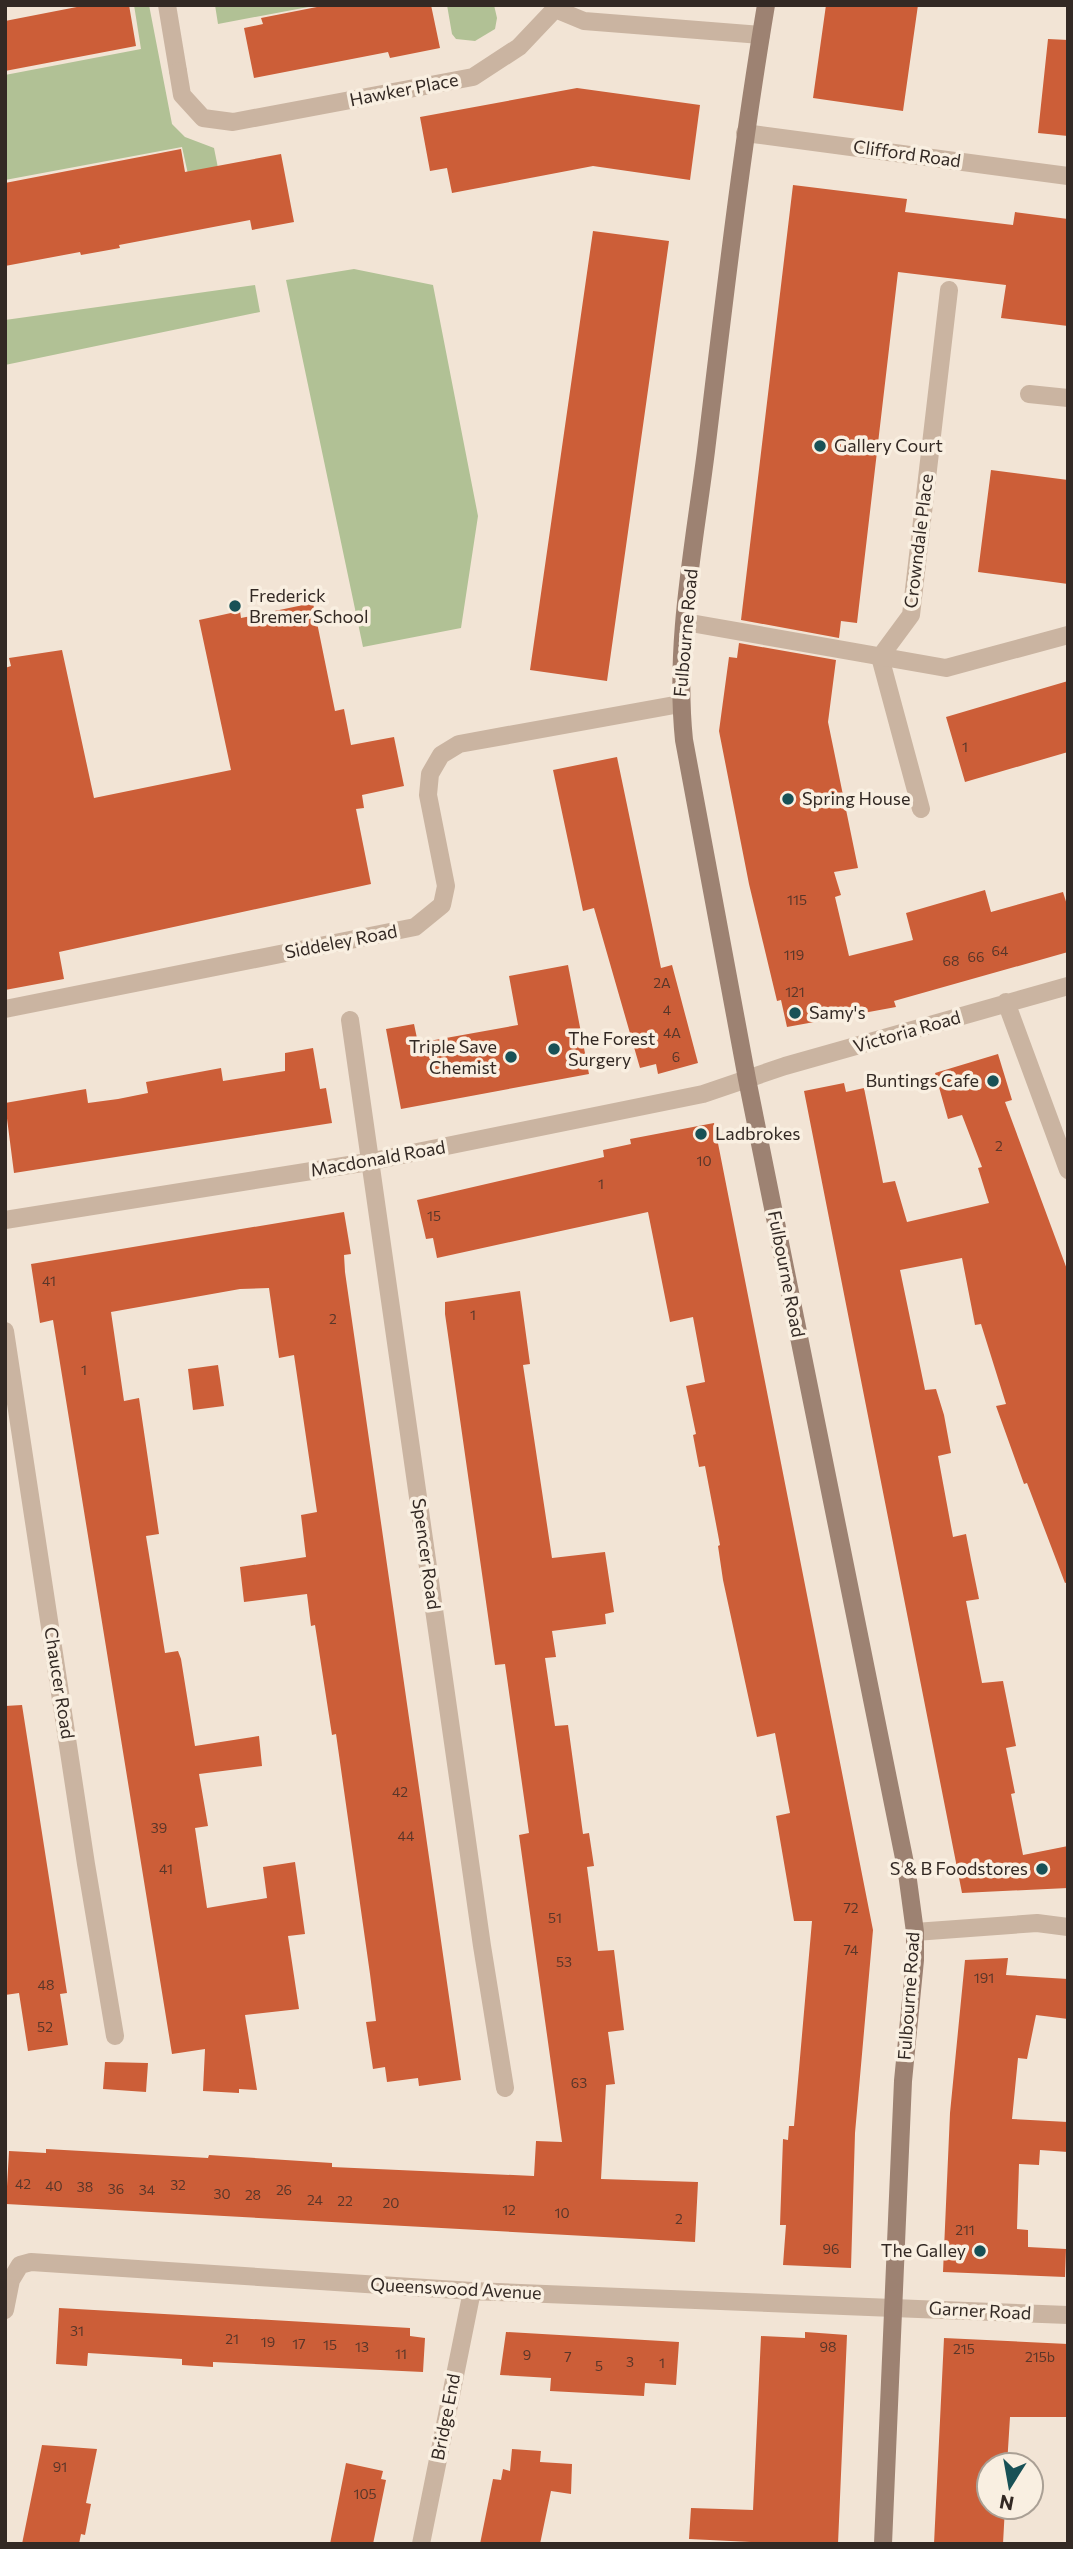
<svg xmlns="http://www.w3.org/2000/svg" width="1073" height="2549" font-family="Commissioner,sans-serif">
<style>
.green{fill:#b1c195}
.building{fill:#cc5e38}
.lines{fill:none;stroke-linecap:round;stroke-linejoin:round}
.service{stroke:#cab4a1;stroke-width:18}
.minor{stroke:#cab4a1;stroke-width:18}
.secondary{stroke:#9d8272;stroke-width:18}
.poi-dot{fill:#185156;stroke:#f9efe1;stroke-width:2.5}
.labels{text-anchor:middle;stroke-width:7;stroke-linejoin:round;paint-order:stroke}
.number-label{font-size:14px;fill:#593629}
.street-label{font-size:18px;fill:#332924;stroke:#f9efe1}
.poi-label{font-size:18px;fill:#332924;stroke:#f9efe1;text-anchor:start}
</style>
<rect width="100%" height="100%" fill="#f2e4d5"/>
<!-- green -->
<path class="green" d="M134 5H149L172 124 185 137 214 148 218 168 188 174 182 147 5 180V75L141 49Z
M215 5H319L218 24Z
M447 5H494L497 18 495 29 475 41 456 39 452 34Z
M354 269 433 285 478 516 461 628 363 647 286 280Z
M255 285 260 312 5 365V320Z"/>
<!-- building -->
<path class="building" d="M87 5H129L136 46 5 71V21Z
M327 5H431L440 48 390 58 388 52 254 78 244 28 263 24 261 18Z
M826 5H918L903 111 813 98Z
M1048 39 1068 40V136L1038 133Z
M577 88 700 105 690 180 593 166 452 193 447 168 430 171 420 117Z
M181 149 185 172 281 154 294 222 252 230 250 220 119 245 120 248 81 255 80 252 5 266V183Z
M793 185 907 199 905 212 1013 225 1015 212 1068 219V326L1001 318 1006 285 898 272 857 623 841 621 839 638 741 620Z
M593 231 669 241 607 681 530 670Z
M991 470 1068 480V584L978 572Z
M313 603 335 711 344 709 351 745 394 737 404 786 362 795 364 808 356 809 371 884 59 952 64 979 5 990V668L11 666 9 658 62 650 94 798 231 770 199 620 240 611 241 618Z
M739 643 836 660 828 722 858 868 834 872 841 895 835 897 849 956 913 940 906 913 985 890 991 912 1063 892 1068 908V952L894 1001 896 1007 787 1027 781 1000 777 1001 749 884 719 731 729 657 737 658Z
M1068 681V752L965 782 946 717Z
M617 757 661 968 672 965 698 1063 658 1074 656 1064 640 1068 594 908 583 911 553 770Z
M568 965 589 1074 401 1109 386 1029 414 1024 418 1043 518 1025 509 976Z
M313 1048 320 1089 326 1088 332 1123 14 1173 5 1103 86 1089 88 1103 118 1099 148 1093 146 1082 221 1068 223 1081 285 1071V1053Z
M998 1054 1012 1100 1005 1102 1068 1272V1582L1065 1583 1027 1483 1024 1484 996 1406 1006 1404 981 1324 975 1325 962 1258 900 1270 925 1390 936 1389 944 1415 951 1453 938 1456 953 1537 966 1534 971 1560 979 1599 966 1601 982 1683 1003 1681 1016 1746 1006 1748 1015 1793 1011 1794 1023 1855 1068 1846V1888L962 1893 804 1091 844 1083 846 1092 864 1088 883 1183 895 1181 907 1222 989 1203 978 1168 982 1167 962 1115 948 1119 935 1073Z
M714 1123 873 1930 855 2133 851 2268 783 2265 786 2225H780L783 2139 788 2140 789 2126H794L812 1921H794L776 1816 790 1813 775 1733 757 1737 723 1580 718 1546 720 1545 705 1466 699 1467 693 1435 696 1434 686 1386 705 1382 693 1317 670 1322 648 1212 437 1258 433 1238 426 1239 417 1200 604 1157 603 1150 631 1144 630 1139Z
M344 1212 351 1254 344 1255 345 1272 461 2080 419 2086 418 2078 387 2082 385 2067 373 2069 366 2022 376 2021 370 1974 336 1734 332 1735 315 1625 311 1626 307 1594 244 1602 240 1567 306 1557 301 1515 317 1512 294 1355 279 1358 269 1288 240 1289 111 1312 124 1401 139 1398 159 1534 146 1536 151 1567 165 1653 178 1651 181 1659 195 1746 259 1736 262 1766 199 1774 208 1826 195 1828 207 1908 267 1898 263 1867 295 1862 305 1934 288 1936 299 2009 245 2015 257 2090 239 2089V2093L203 2091 205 2049 172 2054 53 1320 40 1323 31 1264Z
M520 1291 530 1364 523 1365 552 1558 605 1552 614 1612 605 1614 606 1624 552 1631 556 1657 545 1658 555 1726 568 1725 583 1834 589 1833 594 1866 587 1867 598 1951 614 1950 624 2030 608 2032 615 2084 606 2085 601 2179 698 2182 695 2242 6 2204 9 2151 46 2153V2149L208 2158 209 2155 332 2163V2167L534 2176 536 2141 562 2142 519 1835 529 1833 505 1664 495 1665 445 1314V1302Z
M218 1365 224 1406 193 1410 188 1369Z
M22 1705 67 1993 60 1994 68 2045 28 2051 19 1993 5 1995V1706Z
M1008 1958 1006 1975 1068 1979V2019L1036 2015 1027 2059 1018 2058 1012 2119 1068 2122V2152L1040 2150 1039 2165 1019 2164 1017 2229 1028 2230V2247L1066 2249 1065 2277 943 2272 950 2113 965 1960Z
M105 2062 148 2063 146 2092 103 2089Z
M59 2308 410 2328V2336L425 2338 423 2372 213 2362V2367L182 2365V2359L88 2353 87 2366 56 2364Z
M506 2332 679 2342 676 2385 645 2383 644 2396 550 2391 551 2378 500 2375Z
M805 2332 847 2335 838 2544H751V2542L689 2539 691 2508 753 2510 761 2336 805 2338Z
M944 2338 1068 2344V2417H1010L1007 2465H989V2507H1005L1003 2544H934Z
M42 2445 97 2449 86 2503 91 2504 85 2535 81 2534 79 2544H22Z
M512 2449 541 2451 540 2462 572 2464 571 2494 551 2491 540 2544H480L493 2479 501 2480 503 2469 510 2471Z
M346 2463 383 2471 381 2479 386 2480 373 2544H330Z"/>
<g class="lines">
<!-- service -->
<path class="service" d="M167 5 178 71
M1029 394 1068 398
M880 657 921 809
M5 1009 415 927 442 905 446 886 428 795 430 774 441 755 459 744 680 704"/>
<!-- minor -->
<path class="minor" d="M178 71 182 95 203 118 233 122 473 77 519 47 555 9 584 21 761 35
M745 133 1068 176
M685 622 946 668 1068 635
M880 657 911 615 949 290
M1006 1002 1068 1170
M350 1020 482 1946 505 2088
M5 1220 368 1162 703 1094 785 1066 1068 986
M5 1331 86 1864 115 2036
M915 1932 1037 1923 1068 1927
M5 2310 11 2280 20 2265 31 2262 472 2291 1068 2315
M421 2544 472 2291"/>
<!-- secondary -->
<path class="secondary" d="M766 5C741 153 724 302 706 451 694 547 674 644 684 740L747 1079 907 1873 915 1932V1960L903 2081 883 2544"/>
</g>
<!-- markers -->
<g class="poi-dot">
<circle cx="820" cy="446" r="7"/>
<circle cx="235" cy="606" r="7"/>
<circle cx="788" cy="799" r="7"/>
<circle cx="795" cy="1013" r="7"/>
<circle cx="554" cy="1049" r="7"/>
<circle cx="511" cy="1057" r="7"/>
<circle cx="993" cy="1081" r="7"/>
<circle cx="701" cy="1134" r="7"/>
<circle cx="1042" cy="1869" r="7"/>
<circle cx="980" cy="2251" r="7"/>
</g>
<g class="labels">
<!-- number labels -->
<g class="number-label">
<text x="965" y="752">1</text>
<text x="797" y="905">115</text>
<text x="1000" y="956">64</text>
<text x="794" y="960">119</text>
<text x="976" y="962">66</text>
<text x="951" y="966">68</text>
<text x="662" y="988">2A</text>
<text x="795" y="997">121</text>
<text x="667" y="1015">4</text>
<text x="672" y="1038">4A</text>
<text x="676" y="1062">6</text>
<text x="999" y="1151">2</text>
<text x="704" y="1166">10</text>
<text x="601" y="1189">1</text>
<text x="434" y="1221">15</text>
<text x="49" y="1286">41</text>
<text x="473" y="1320">1</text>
<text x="333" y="1324">2</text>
<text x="84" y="1375">1</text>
<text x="400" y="1797">42</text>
<text x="159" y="1833">39</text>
<text x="406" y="1841">44</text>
<text x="166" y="1874">41</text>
<text x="851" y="1913">72</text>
<text x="555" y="1923">51</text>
<text x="851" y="1955">74</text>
<text x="564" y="1967">53</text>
<text x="984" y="1983">191</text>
<text x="46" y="1990">48</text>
<text x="45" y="2032">52</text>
<text x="579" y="2088">63</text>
<text x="23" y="2189">42</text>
<text x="178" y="2190">32</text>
<text x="54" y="2191">40</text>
<text x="85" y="2192">38</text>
<text x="116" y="2194">36</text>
<text x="147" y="2195">34</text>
<text x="284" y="2195">26</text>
<text x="222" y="2199">30</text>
<text x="253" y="2200">28</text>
<text x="315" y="2205">24</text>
<text x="345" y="2206">22</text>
<text x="391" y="2208">20</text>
<text x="509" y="2215">12</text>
<text x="562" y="2218">10</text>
<text x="679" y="2224">2</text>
<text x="965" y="2235">211</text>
<text x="831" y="2254">96</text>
<text x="77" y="2336">31</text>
<text x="232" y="2344">21</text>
<text x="268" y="2347">19</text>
<text x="299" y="2349">17</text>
<text x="330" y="2350">15</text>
<text x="362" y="2352">13</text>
<text x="828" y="2352">98</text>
<text x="964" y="2354">215</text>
<text x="401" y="2359">11</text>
<text x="527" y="2360">9</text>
<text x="568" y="2362">7</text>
<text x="1040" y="2362">215b</text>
<text x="630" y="2367">3</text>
<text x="662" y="2368">1</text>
<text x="599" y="2371">5</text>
<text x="60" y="2472">91</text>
<text x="365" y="2499">105</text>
</g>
<!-- street labels -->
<g class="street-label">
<text transform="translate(404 90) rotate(-11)" y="6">Hawker Place</text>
<text transform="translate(907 154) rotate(8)" y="6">Clifford Road</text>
<text transform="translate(919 541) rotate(-83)" y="6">Crowndale Place</text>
<text transform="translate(686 633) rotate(-85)" y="6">Fulbourne Road</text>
<text transform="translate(341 942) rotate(-11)" y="6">Siddeley Road</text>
<text transform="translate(907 1032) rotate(-16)" y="6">Victoria Road</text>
<text transform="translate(378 1159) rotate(-10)" y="6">Macdonald Road</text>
<text transform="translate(786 1274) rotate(79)" y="6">Fulbourne Road</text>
<text transform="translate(426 1554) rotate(82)" y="6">Spencer Road</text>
<text transform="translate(59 1683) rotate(81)" y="6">Chaucer Road</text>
<text transform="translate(909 1996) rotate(-86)" y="6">Fulbourne Road</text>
<text transform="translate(456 2289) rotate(3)" y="6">Queenswood Avenue</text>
<text transform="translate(980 2311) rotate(3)" y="6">Garner Road</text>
<text transform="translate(446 2417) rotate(-79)" y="6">Bridge End</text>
</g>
<!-- poi labels -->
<g class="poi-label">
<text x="834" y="452">Gallery Court</text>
<text x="249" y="602">Frederick<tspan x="249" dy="21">Bremer School</tspan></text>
<text x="802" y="805">Spring House</text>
<text x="809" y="1019">Samy's</text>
<text x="568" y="1045">The Forest<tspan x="568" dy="21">Surgery</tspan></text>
<text x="497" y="1053" text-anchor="end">Triple Save<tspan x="497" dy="21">Chemist</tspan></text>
<text x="979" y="1087" text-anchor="end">Buntings Cafe</text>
<text x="715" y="1140">Ladbrokes</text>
<text x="1028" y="1875" text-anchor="end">S &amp; B Foodstores</text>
<text x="966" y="2257" text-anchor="end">The Galley</text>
</g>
</g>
<!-- border -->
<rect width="1073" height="2549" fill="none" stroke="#332924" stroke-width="14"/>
<!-- north arrow -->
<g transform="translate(1010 2486) rotate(191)"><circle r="33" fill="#f9efe1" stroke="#aaa095" stroke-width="2"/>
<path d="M0-5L12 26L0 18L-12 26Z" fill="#185156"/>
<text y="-10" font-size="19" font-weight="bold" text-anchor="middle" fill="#332924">N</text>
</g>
</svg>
